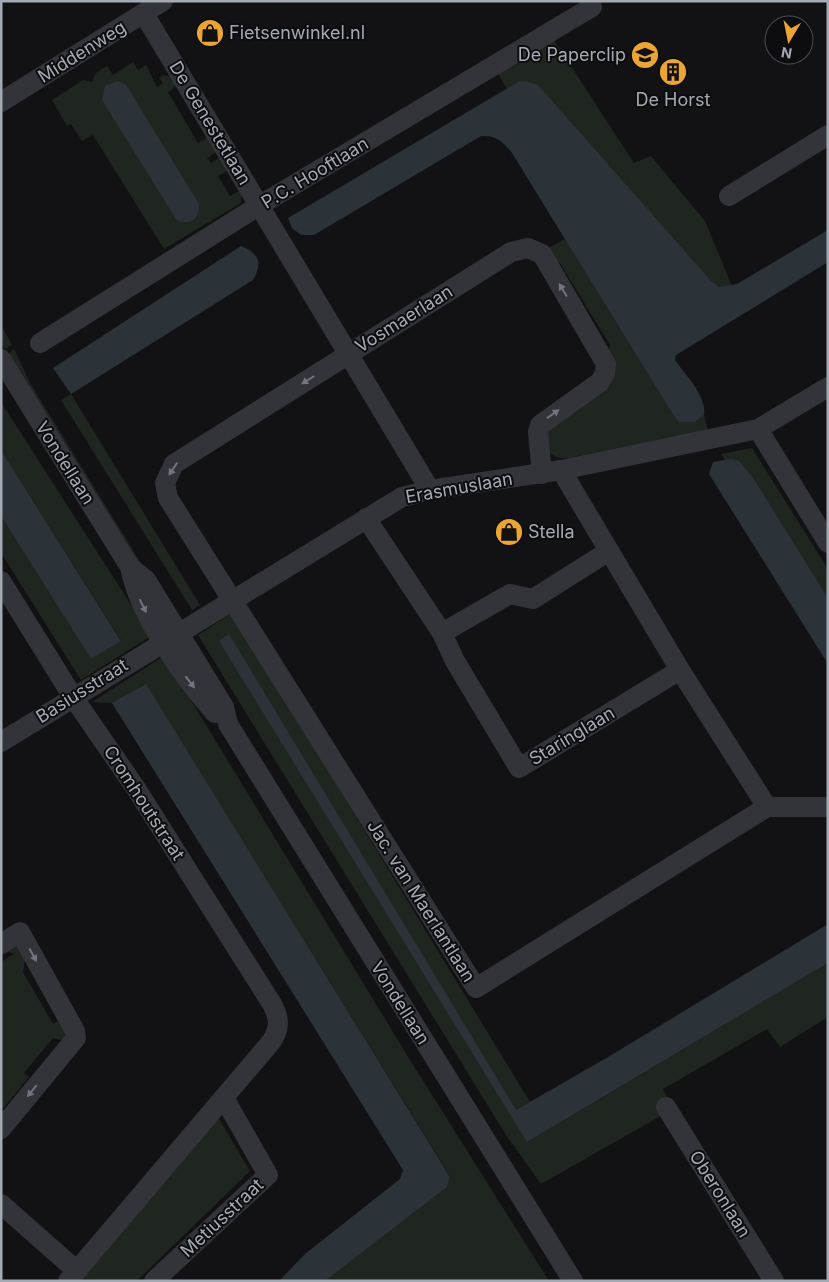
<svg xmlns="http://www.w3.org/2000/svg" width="829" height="1282" font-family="Inter,sans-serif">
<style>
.green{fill:#1f261f}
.water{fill:#2b3339}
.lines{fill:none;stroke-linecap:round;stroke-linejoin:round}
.minor{stroke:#333439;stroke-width:20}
.oneway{fill:#71757d}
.labels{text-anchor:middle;stroke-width:4;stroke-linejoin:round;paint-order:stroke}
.poi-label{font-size:18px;fill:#a4aab4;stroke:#0d0d0f;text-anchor:start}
.street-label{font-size:18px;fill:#a4aab4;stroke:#0d0d0f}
</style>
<rect width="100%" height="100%" fill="#121214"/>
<!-- green -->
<path class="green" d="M554 40 634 163 651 156 705 221 732 286 719 287 711 282 518 82 507 89 498 74Z
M133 62 138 70 146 65 157 87 163 83 159 78 163 75 177 78 180 84 168 92 198 143 209 136 218 151 207 158 211 163 221 157 229 170 218 176 230 196 241 190V203L164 249 93 135 82 141 71 124 67 126 52 100 83 80 92 82 96 73 107 66 113 75Z
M565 239 672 413 680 422H695L704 415 708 430 568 458C550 459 546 450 543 434L591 399 610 345 560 263 552 262 545 250Z
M1 325 12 345 5 349 1 342Z
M14 349 30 383 163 599 162 600 9 353Z
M71 394 200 605 192 610 61 400Z
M1 402 151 636 81 680 1 553V516L91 659 121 640 1 450Z
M752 448 828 569V598L754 479 730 459 725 460 721 454Z
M232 613 530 1102 516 1110 527 1142 828 963V1017L780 1047 767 1029 663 1089 673 1109 541 1184 506 1135 198 635Z
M164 656 410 1060 549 1281H325L447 1187 450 1176 146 685 112 703 92 702Z
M11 945 21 947 26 955 23 972 53 1024 62 1019 67 1042 53 1038 24 1073 29 1077 1 1111V962L14 954 2 950Z
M218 1117 250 1171 137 1281H80Z"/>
<!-- water -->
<path class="water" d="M118 81 126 85 199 204C201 219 188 227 176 219L102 100 105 86Z
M526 81 538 85 711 281 719 287 737 284 828 230V262L676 355 675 360C686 376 707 396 704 415L695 422H679L672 413 512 153C503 142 497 135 481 136L314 235H301L292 228 288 218 518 82Z
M241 246C259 253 263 263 253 280L71 394 53 368Z
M1 450 121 641 91 659 1 516Z
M730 459 739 461 754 479 828 598V664L709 474 713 462Z
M229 634 516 1110 608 1057 828 924V963L527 1142 219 641Z
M146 684 450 1177 447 1187 325 1281H279L305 1254 400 1179 403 1170 112 703Z"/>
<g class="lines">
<!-- minor -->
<path class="minor" d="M144 14 430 490
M1 102 163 1
M729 196 828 135
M40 343 260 205 592 7 589 1
M1 359 130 567 146 580 224 707 228 724 573 1281
M758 429 828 543
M542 474 538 432 540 425 600 382 605 373 606 364 542 254 528 248 511 252 174 464 165 483 168 498 476 988 767 807 680 670 561 470
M366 518 442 633 455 661 519 768 680 670
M130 567C139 615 183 677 215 713
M1 581 73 697 137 790 272 1004C280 1019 280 1029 271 1042L68 1281
M442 633 510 594 533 599 609 551
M1 742 402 497 430 490 561 470 758 429 828 387
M767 807H828
M1 944 20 932 75 1031 76 1038 1 1129
M666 1107 774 1281
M1 1204 77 1271
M154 1281 268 1175 224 1098"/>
</g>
<!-- one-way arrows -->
<defs><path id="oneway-solid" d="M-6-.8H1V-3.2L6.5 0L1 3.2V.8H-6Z" transform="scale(1.25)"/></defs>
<g class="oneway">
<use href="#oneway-solid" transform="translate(563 290) rotate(-121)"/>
<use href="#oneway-solid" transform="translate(308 380) rotate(148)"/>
<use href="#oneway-solid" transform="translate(553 414) rotate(-35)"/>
<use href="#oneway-solid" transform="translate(173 469) rotate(124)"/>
<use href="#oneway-solid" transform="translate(143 606) rotate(64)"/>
<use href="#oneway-solid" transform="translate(190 682) rotate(52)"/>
<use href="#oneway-solid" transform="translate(33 955) rotate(61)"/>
<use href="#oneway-solid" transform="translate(32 1091) rotate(129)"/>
</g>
<!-- icons -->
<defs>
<symbol id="shop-disc" viewBox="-11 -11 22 22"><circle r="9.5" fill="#eba533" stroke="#0d0d0f"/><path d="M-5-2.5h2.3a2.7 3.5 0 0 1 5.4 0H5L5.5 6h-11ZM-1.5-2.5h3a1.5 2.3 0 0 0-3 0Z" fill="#111"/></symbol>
<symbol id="school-disc" viewBox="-11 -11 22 22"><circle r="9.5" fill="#eba533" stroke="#0d0d0f"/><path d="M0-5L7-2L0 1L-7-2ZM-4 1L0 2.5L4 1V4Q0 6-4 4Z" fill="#111"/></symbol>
<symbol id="building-disc" viewBox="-11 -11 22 22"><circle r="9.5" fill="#eba533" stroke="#0d0d0f"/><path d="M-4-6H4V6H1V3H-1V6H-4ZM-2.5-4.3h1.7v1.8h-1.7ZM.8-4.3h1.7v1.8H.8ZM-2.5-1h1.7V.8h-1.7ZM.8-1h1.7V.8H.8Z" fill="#111"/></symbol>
</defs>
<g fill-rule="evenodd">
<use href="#shop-disc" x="194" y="17" width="32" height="32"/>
<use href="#school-disc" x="629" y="39" width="32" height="32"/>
<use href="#building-disc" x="657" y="56" width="32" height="32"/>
<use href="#shop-disc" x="493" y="516" width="32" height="32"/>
</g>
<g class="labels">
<!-- poi labels -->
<g class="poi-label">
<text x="229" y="39">Fietsenwinkel.nl</text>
<text x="626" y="61" text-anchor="end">De Paperclip</text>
<text x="673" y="106" text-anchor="middle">De Horst</text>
<text x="528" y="538">Stella</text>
</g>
<!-- street labels -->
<g class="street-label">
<text transform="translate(82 52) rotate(-32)" y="6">Middenweg</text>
<text transform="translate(210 123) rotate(59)" y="6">De Genestetlaan</text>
<text transform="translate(315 173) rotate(-31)" y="6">P.C. Hooftlaan</text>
<text transform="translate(404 319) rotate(-32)" y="6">Vosmaerlaan</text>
<text transform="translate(65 463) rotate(58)" y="6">Vondellaan</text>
<text transform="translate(459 488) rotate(-10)" y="6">Erasmuslaan</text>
<text transform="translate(82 691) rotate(-32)" y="6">Basiusstraat</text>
<text transform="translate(572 736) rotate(-31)" y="6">Staringlaan</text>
<text transform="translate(144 803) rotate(57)" y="6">Cromhoutstraat</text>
<text transform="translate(421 901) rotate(58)" y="6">Jac. van Maerlantlaan</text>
<text transform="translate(400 1003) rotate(58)" y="6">Vondellaan</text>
<text transform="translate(720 1194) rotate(58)" y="6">Oberonlaan</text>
<text transform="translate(222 1218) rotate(-43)" y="6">Metiusstraat</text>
</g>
</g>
<!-- border -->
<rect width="829" height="1282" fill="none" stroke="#a4aab4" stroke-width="5"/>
<!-- north arrow -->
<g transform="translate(789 40) rotate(190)"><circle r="24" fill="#0d0d0f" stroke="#494c51"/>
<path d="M0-4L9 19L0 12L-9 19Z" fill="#eba533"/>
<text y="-8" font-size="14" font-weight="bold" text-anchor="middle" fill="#a4aab4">N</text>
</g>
</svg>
